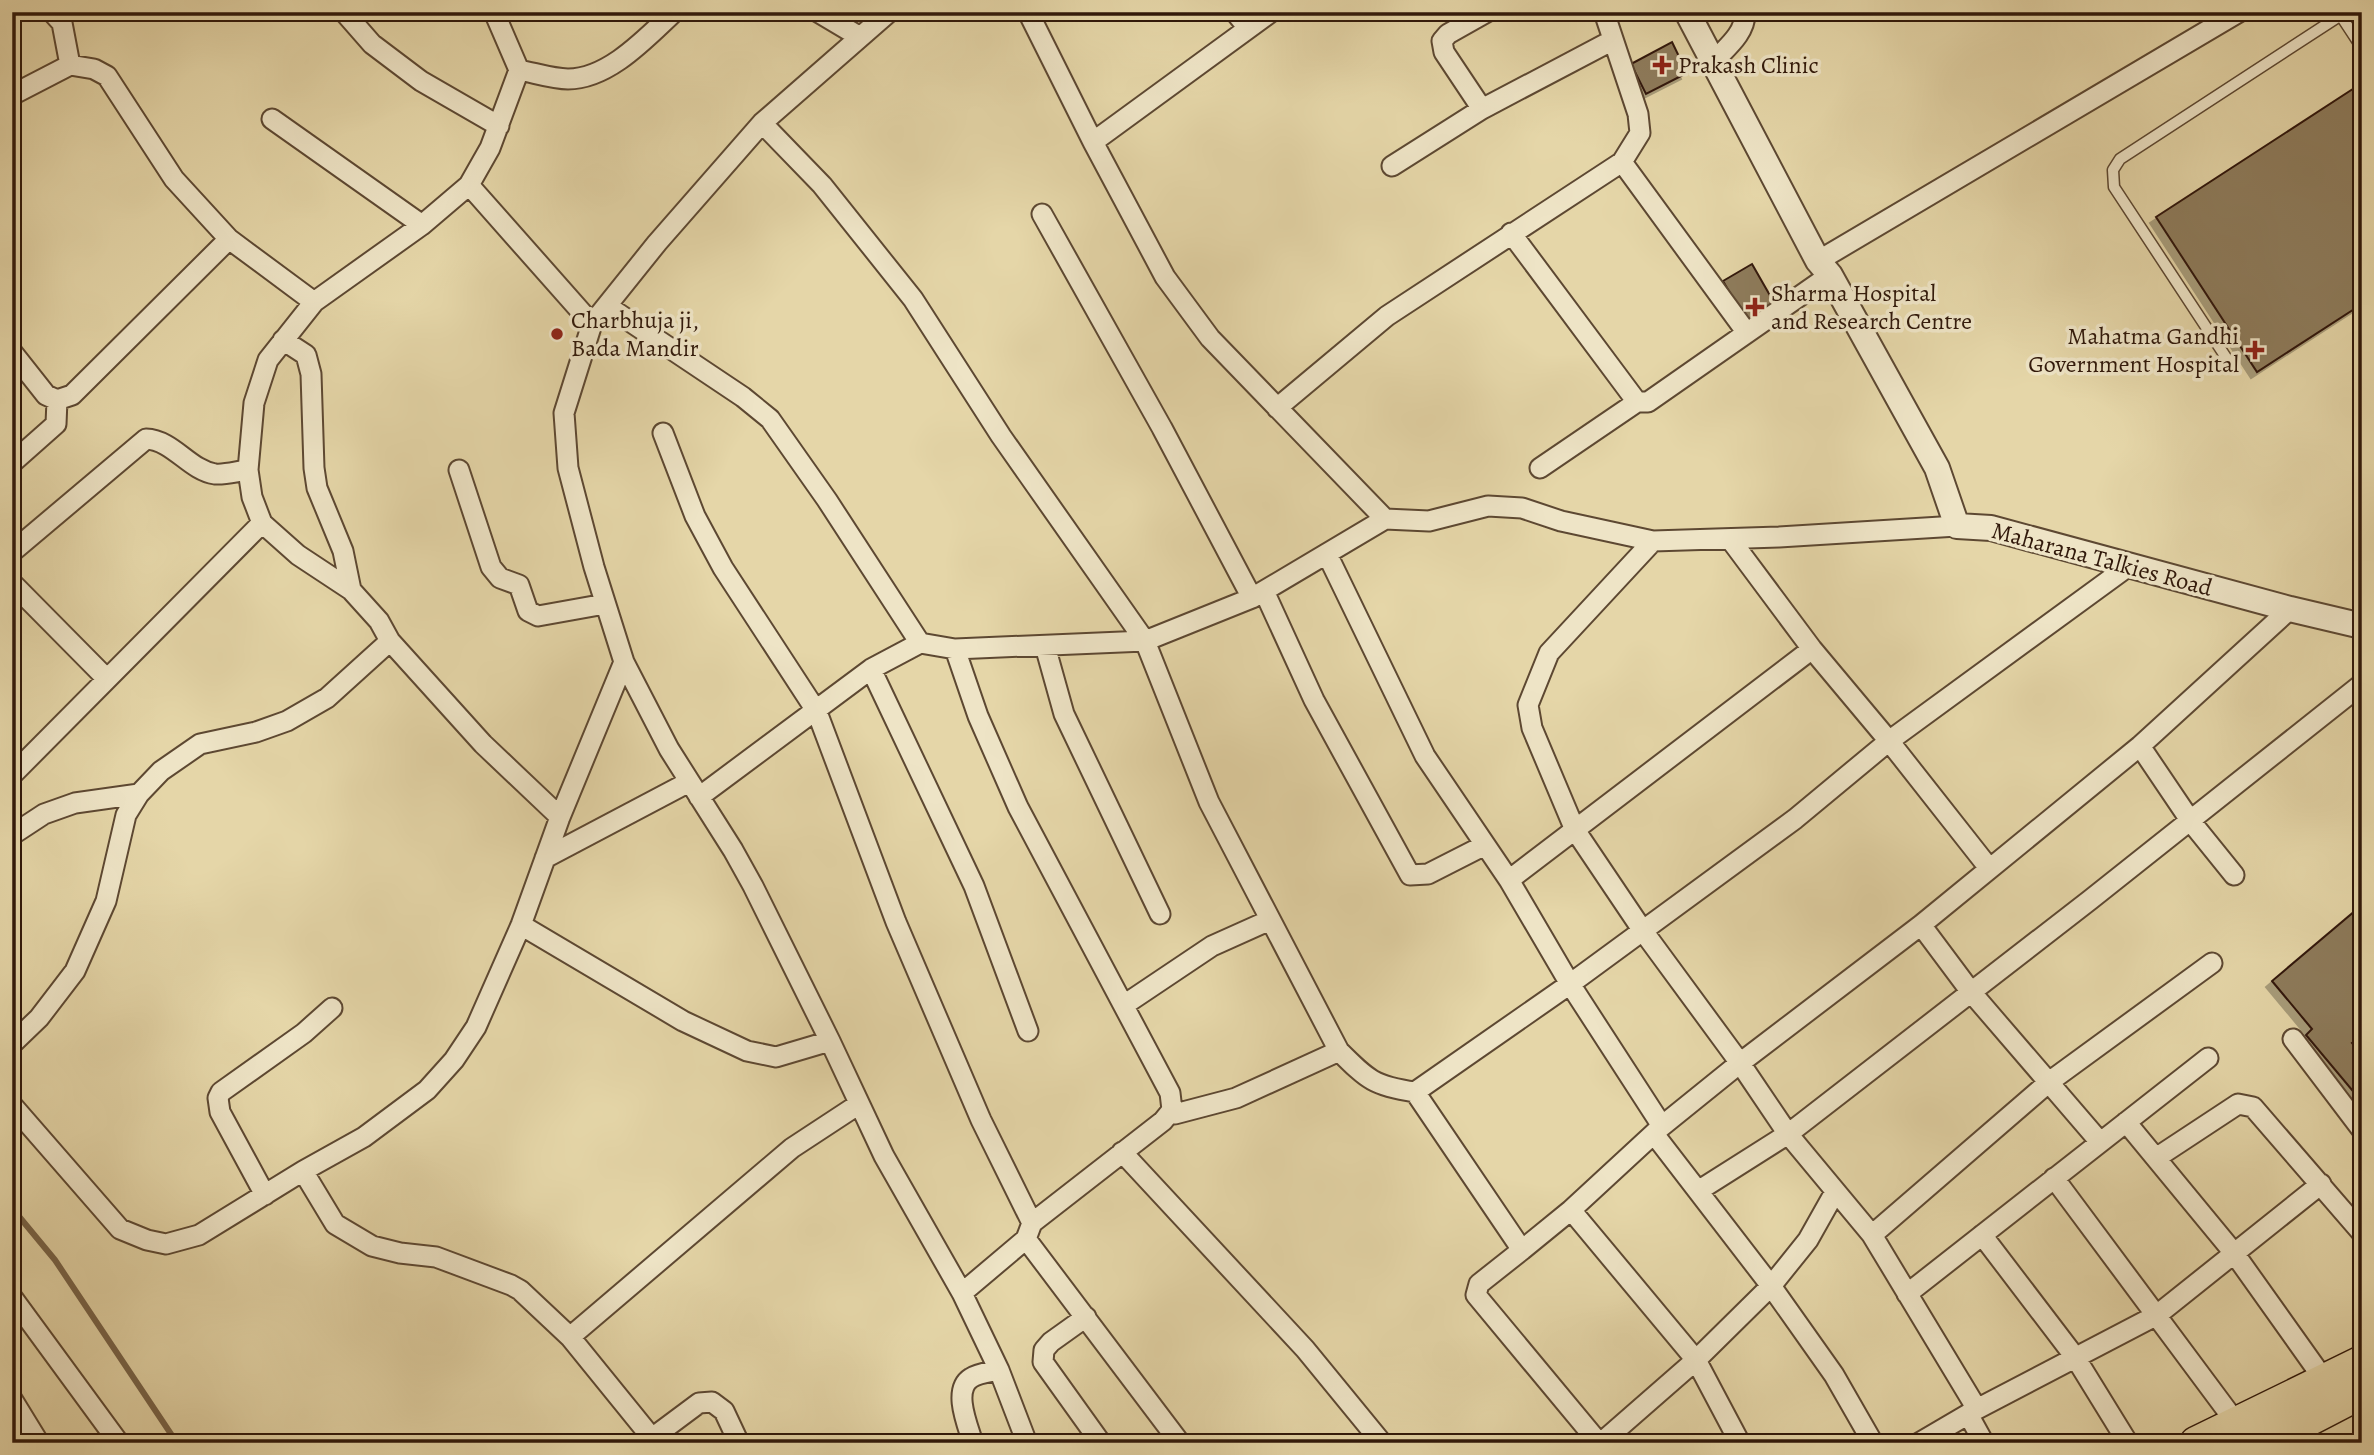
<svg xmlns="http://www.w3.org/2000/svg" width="2374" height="1455" font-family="Alegreya,serif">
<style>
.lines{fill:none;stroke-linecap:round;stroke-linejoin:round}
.stream{stroke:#776348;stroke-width:6}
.building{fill:#8e7b5c;stroke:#30180a;stroke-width:2;filter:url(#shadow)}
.service-casing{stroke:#5d4832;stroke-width:13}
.minor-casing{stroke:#5d4832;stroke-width:23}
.tertiary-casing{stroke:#5d4832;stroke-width:28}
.primary-casing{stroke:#30180a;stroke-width:35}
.trunk-casing{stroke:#30180a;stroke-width:37}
.service{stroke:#eee4c6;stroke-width:10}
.minor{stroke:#eee4c6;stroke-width:19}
.tertiary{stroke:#eee4c6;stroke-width:24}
.primary{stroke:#e5d6a8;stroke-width:32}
.trunk{stroke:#e5d6a8;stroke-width:33}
.poi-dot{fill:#8f2418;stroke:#eee4c6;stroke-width:2.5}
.labels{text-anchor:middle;stroke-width:7;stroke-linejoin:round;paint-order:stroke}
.poi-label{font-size:24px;fill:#30180a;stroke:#eee4c6;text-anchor:start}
.street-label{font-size:24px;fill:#30180a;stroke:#eee4c6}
</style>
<defs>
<filter id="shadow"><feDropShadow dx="-6" dy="6" stdDeviation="0" flood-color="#0004"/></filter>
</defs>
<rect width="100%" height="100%" fill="#e5d6a8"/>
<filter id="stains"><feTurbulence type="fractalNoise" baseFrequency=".00286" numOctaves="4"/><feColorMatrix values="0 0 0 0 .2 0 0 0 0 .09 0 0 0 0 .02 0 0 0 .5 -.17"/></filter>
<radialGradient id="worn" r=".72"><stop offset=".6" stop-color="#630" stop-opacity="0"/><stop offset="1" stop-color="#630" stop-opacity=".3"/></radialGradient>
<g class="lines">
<!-- stream -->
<path class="stream" d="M12 1208 55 1260 177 1443"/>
</g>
<!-- building -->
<path class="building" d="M1672 42 1687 73 1646 94 1631 64Z
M2362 83V304L2257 372 2156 217Z
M1752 264 1776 306 1747 323 1723 281Z
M2362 905V1036L2352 1043 2360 1053 2362 1052V1102L2306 1035 2312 1029 2272 981Z"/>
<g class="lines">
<defs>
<path id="service" d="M2339 13 2362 48
M2231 365 2114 187 2113 170 2120 159 2341 15"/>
<path id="minor" d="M52 12 62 23 70 65
M344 12 372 44 421 81 499 126
M818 12 860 37
M889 12 762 123 657 243 592 324 564 413 568 468 594 567 624 662 669 749 733 850 753 886 830 1041 884 1156 962 1293 999 1370 1027 1443
M1028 12 1093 142 1165 277 1210 338 1385 519
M1235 12 1248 28
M1713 62C1726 48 1746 33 1745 12
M519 70C535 73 553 79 568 79 609 79 647 37 674 12
M12 95 70 65 94 69 107 76 174 179 229 239 314 302
M1482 109 1444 52 1442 41 1448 34 1487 12
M272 119 422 225
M762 123 822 185 913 299 1001 436 1145 641 1209 802 1339 1051C1368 1080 1374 1086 1415 1092
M1093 142 1271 12
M1622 162 1747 333
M1392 166 1482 109 1613 40
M469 185 592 324
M1042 214 1162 428 1252 598
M1511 233 1637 402H1648L1830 275
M1818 261 2239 12
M607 306 743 397 770 419 827 500 920 643
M283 340 306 355 311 374 314 468 317 488 343 551 351 590
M12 352 46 395 57 400 72 395 229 239
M1277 408 1387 316 1622 162 1640 133 1638 114 1604 12
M663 433 695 516 723 568 817 712 896 922 981 1120 1032 1223
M12 463 56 424 57 400
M1540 468 1637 402
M459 470 491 567 500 578 519 585 528 611 538 616 605 604
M1730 539 1812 649 1889 741 1989 868
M1653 541 1549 653 1528 705 1532 728 1575 830 1643 931 1740 1063 1788 1134 1872 1235 1977 1409
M12 552 146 439C173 440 189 470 215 474 225 475 238 471 248 470
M1327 554 1425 756 1509 880 1570 984 1662 1126
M12 583 106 678
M1264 591 1314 700 1410 875 1428 874 1485 845
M390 641 483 744 560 817
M1045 646 1064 714 1160 914
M955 649 978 716 1018 807 1170 1093 1172 1110 1163 1121 1032 1223 1026 1239 962 1293
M871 669 974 886 1028 1031
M2140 746 2192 823 2234 875
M12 775 262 523
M699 797 871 669 920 643 955 649 1145 641 1252 598 1385 519 1429 521 1488 506 1522 508 1561 521 1653 541 1779 537 1957 526
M12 835 44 814 75 803 139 794
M545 858 689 782
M1509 880 1812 649
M521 925 683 1021 747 1051 776 1057 830 1041
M1921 925 1971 992 2100 1142
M1124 1005 1212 946 1270 920
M2293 1039 2362 1130
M12 1044 39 1018 75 971 106 901 126 815 139 794 161 771 200 744 256 732 287 721 327 698 390 641 379 621 351 590 298 555 262 523 252 497 248 470 254 403 268 360 314 302 422 225 469 185 490 148 519 70 494 12
M12 1105 120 1229 147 1240 166 1244 199 1235 303 1171 335 1224 372 1246 400 1253 436 1257 511 1285 520 1290 570 1337
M1172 1110 1175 1114 1236 1098 1339 1051
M2126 1122 2234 1253 2325 1381
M1654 1134 1771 1286 1834 1375 1873 1443
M1122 1152 1305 1349 1382 1443
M2156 1158 2238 1104 2253 1107 2362 1233
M303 1171 364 1137 427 1090 454 1060 476 1027 521 925 560 817 624 662
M2054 1178 2237 1424
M1698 1191 1788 1134 2090 900 2362 684
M265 1195 220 1112 218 1098 221 1092 304 1033 332 1008
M1571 1210 1662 1126 1740 1063 1921 925 2140 746 2290 609
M1872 1235 2049 1082 2212 963
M1982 1235 2075 1357 2128 1443
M1026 1239 1180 1443
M1522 1250 1479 1284 1476 1295 1599 1443
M1907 1294 2208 1058
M12 1297 119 1443
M1086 1317 1051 1342 1044 1350 1043 1362 1101 1443
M12 1399 39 1443
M1968 1414 1984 1443
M652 1438 699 1403 712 1402 724 1411 739 1443
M656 1443 570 1337 792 1148 859 1104
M973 1443C968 1426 952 1390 971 1378 978 1373 991 1372 999 1370
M1601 1443 1696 1360 1771 1286 1808 1240 1835 1192
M1740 1443 1696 1360 1571 1210 1522 1250 1415 1092 1570 984 1795 819 1889 741 2130 565
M1919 1443 1977 1409 2157 1315 2321 1184"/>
<path id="tertiary" d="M1687 12 1818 261 1830 275 1937 468 1957 526 1991 528 2290 609 2362 626"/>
<path id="primary" d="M2196 1443 2362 1362
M2264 1443 2362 1392"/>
<path id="trunk" d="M2237 1424 2250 1443"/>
</defs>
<!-- service casing -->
<use href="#service" class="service-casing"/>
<!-- minor casing -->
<use href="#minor" class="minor-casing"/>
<!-- tertiary casing -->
<use href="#tertiary" class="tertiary-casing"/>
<!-- primary casing -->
<use href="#primary" class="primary-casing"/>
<!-- trunk casing -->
<use href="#trunk" class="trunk-casing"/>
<!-- service -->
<use href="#service" class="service"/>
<!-- minor -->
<use href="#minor" class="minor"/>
<!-- tertiary -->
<use href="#tertiary" class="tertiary"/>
<!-- primary -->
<use href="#primary" class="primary"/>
<!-- trunk -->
<use href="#trunk" class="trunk"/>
</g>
<!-- markers -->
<g class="poi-dot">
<path d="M1658.5 54.5h7v7h7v7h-7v7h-7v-7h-7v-7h7z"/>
<path d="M1751.5 296.5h7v7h7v7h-7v7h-7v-7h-7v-7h7z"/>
<circle cx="557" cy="334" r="7"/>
<path d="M2251.5 339.5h7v7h7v7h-7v7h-7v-7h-7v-7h7z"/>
</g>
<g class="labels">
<!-- poi labels -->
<g class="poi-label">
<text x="1678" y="73">Prakash Clinic</text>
<text x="1771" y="301">Sharma Hospital<tspan x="1771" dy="28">and Research Centre</tspan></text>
<text x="571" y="328">Charbhuja ji,<tspan x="571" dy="28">Bada Mandir</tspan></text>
<text x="2239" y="344" text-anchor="end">Mahatma Gandhi<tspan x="2239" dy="28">Government Hospital</tspan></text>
</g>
<!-- street labels -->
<g class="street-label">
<text transform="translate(2102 559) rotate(15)" y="8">Maharana Talkies Road</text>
</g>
</g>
<!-- margin -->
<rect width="2374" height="1455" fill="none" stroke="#e5d6a8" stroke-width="42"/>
<rect x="14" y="14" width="2346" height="1427" fill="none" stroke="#30180a" stroke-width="3.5"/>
<rect x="21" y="21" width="2332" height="1413" fill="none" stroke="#30180a" stroke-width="2"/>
<rect width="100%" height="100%" filter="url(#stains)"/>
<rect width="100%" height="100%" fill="url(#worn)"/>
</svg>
